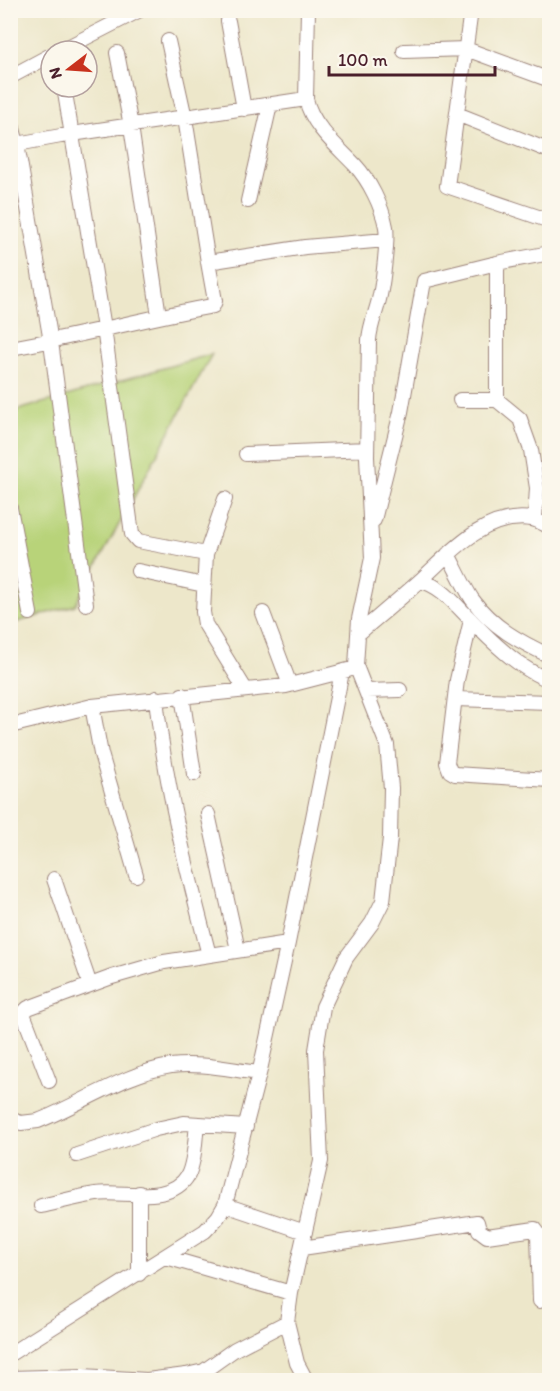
<svg xmlns="http://www.w3.org/2000/svg" width="560" height="1391" font-family="Itim,sans-serif">
<style>
.green{fill:#b8d379;stroke:#817952;stroke-width:1.5}
.lines{fill:none;stroke-linecap:round;stroke-linejoin:round}
.minor-casing{stroke:#9c837a;stroke-width:16}
.minor{stroke:#fff;stroke-width:14}
</style>
<rect width="100%" height="100%" fill="#fbf7ec"/>
<filter id="ink" filterUnits="userSpaceOnUse"><feTurbulence type="fractalNoise" baseFrequency=".0167" numOctaves="2"/><feDisplacementMap in="SourceGraphic" scale="12" xChannelSelector="R" yChannelSelector="G"/><feConvolveMatrix kernelMatrix="1 2 1 2 8 2 1 2 1" color-interpolation-filters="sRGB"/></filter>
<filter id="wash" filterUnits="userSpaceOnUse"><feTurbulence type="fractalNoise" baseFrequency=".008" numOctaves="4" result="noise"/><feDisplacementMap in="SourceGraphic" scale="24" xChannelSelector="R" yChannelSelector="G"/><feGaussianBlur stdDeviation="1.35" result="paint"/><feColorMatrix in="noise" values="0 0 0 0 0 0 0 0 0 0 0 0 0 0 0 0 0 1.4 0 .05"/><feComposite in="paint" operator="in"/></filter>
<g filter="url(#wash)">
<rect width="100%" height="100%" fill="#ede7ca"/>
<!-- green -->
<path class="green" d="M212 354 75 605 11 624V412Z"/>
</g>
<g filter="url(#ink)">
<g class="lines">
<defs>
<path id="minor" d="M471 10 447 186 550 221
M228 21 244 109
M168 41 185 118 208 262 305 247 386 240
M60 51 140 10
M404 51 466 49 550 80
M117 53 131 126 159 316
M10 77 51 55
M64 87 104 328 132 534 138 541 206 554
M457 114 550 151
M10 117 17 144
M248 201 270 105
M10 348C78 337 145 318 213 306L215 301 208 262
M460 400H497V263
M497 400 520 419 531 450 537 488 535 519
M246 454 367 449
M225 499 206 554 203 612 205 624 245 689
M10 508 30 613
M374 520 401 412 424 281 497 263 550 253
M448 554C456 569 463 585 472 599 492 627 520 642 550 656
M138 571 204 585
M421 581C441 586 454 603 468 617 489 639 521 671 550 680
M86 604 51 342 17 144 72 134 306 99
M263 613 290 685
M471 620 457 680 447 763 450 771 455 774 550 780
M358 634C379 616 401 598 422 579 452 551 486 512 532 519 538 520 544 524 550 527
M366 691 400 690
M182 695 194 774
M156 698C165 785 187 870 209 955
M455 699 550 702
M92 706 101 754 136 875
M10 726 92 706 286 686 348 670
M208 814 238 950
M54 879 90 985
M49 1081 24 1016V1012L28 1008 112 977 164 962 288 943
M10 1119 21 1123 38 1121C81 1104 126 1073 171 1066 200 1062 231 1070 259 1073
M77 1155 156 1129 184 1123 246 1127
M139 1193V1274
M225 1205 305 1232
M41 1206C59 1202 77 1197 96 1194 123 1190 171 1205 188 1175 195 1160 195 1140 197 1124
M302 1248 477 1222 479 1230 487 1236 535 1229 538 1233 540 1301
M166 1257 291 1293
M10 1354 205 1231 218 1217 225 1205 260 1070 288 943 342 672
M10 1378 83 1376 147 1380 186 1375 204 1371 235 1349 287 1322
M306 1380 297 1363 287 1322 291 1293 321 1161 316 1050 323 1007 346 958 372 923 383 901 390 838 391 788 387 745 356 666 359 619 372 558 367 457 369 340C370 324 377 311 380 295 383 281 388 240 386 227 382 206 369 180 355 165 337 146 312 126 306 99L308 10"/>
</defs>
<!-- minor casing -->
<use href="#minor" class="minor-casing"/>
<!-- minor -->
<use href="#minor" class="minor"/>
</g>
</g>
<!-- margin -->
<rect width="560" height="1391" fill="none" stroke="#fbf7ec" stroke-width="36"/>
<!-- north arrow -->
<g transform="translate(69 69) rotate(253)"><circle r="28" fill="#fbf7ec" stroke="#b4a19f" stroke-width="1.5"/>
<path d="M0-4.5L10 22L0 15L-10 22Z" fill="#c8321e"/>
<text y="-9" font-size="16" font-weight="bold" text-anchor="middle" fill="#4a1f2b">N</text>
</g>
<!-- scale -->
<path d="M329 66v9h166v-9" fill="none" stroke="#4a1f2b" stroke-width="3"/>
<text x="338" y="66" font-size="18" fill="#4a1f2b" stroke="#fbf7ec" stroke-width="4.5" paint-order="stroke">100 m</text>
</svg>
